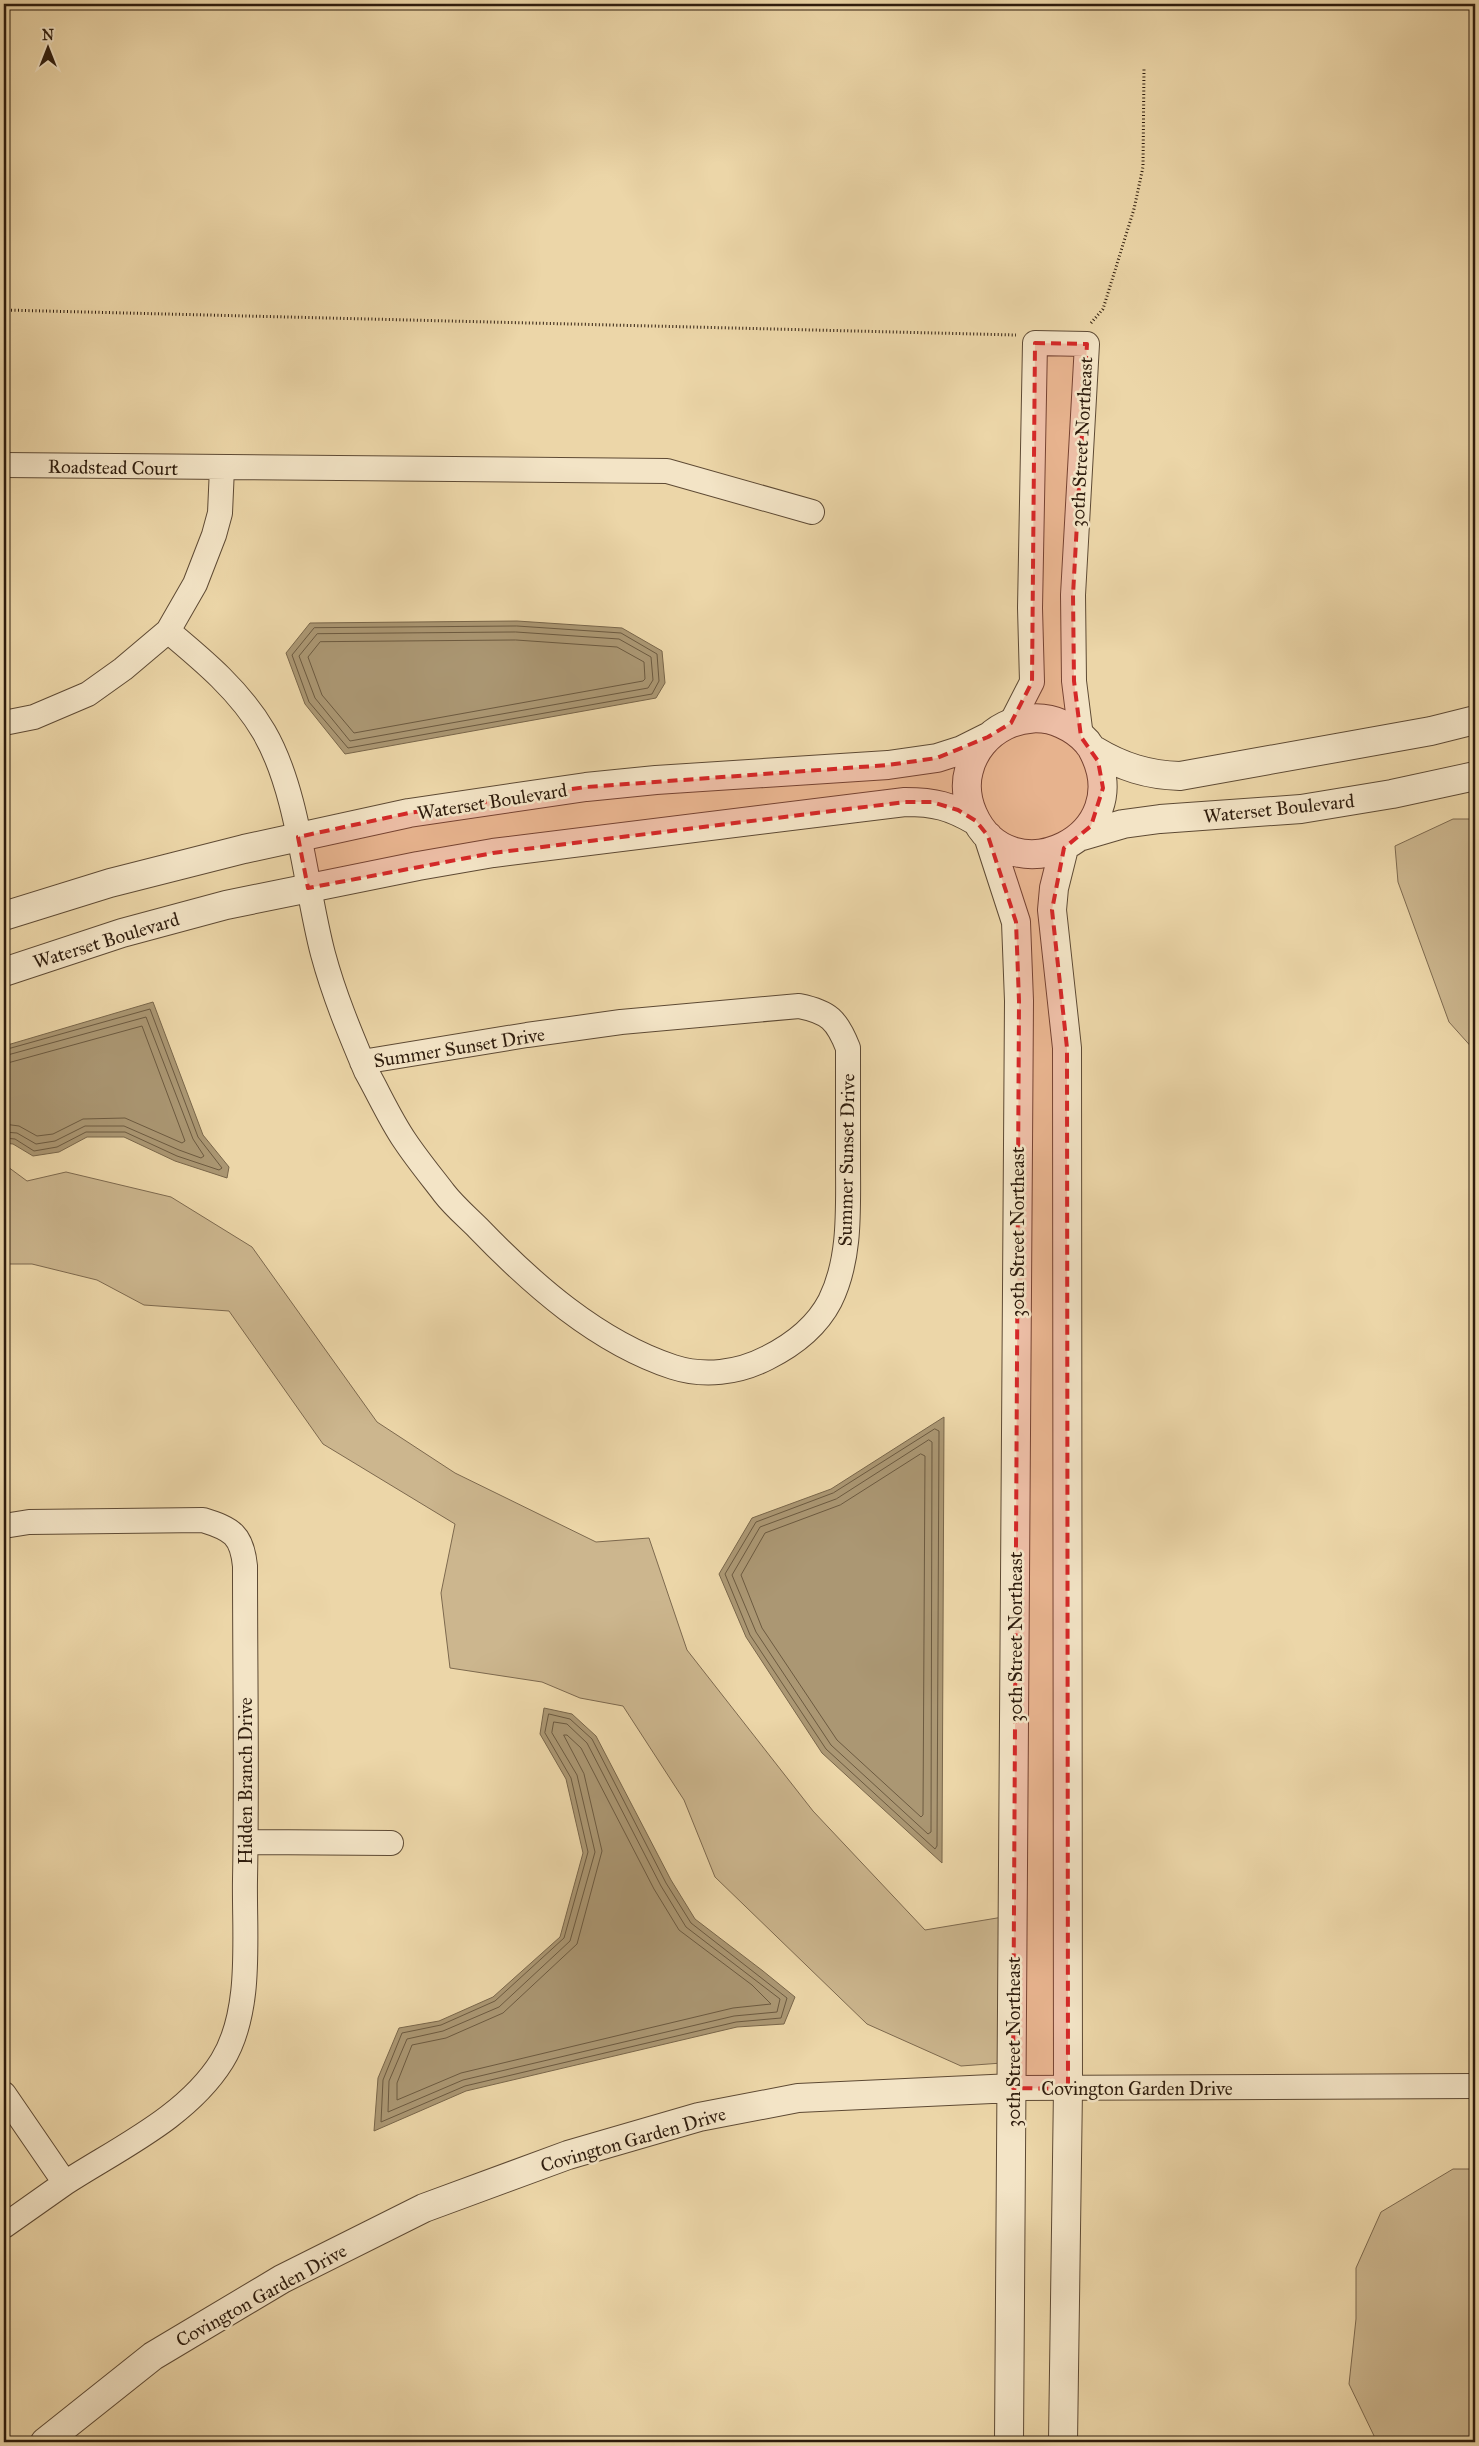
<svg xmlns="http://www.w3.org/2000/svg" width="1479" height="2446" font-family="'IM FELL Great Primer',serif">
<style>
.green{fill:#ccb68e;stroke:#7d694e}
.water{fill:#ab9773;stroke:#79664a}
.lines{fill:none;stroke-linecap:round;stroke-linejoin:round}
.shore{stroke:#6c5a40;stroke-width:1}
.minor-casing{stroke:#5e4a34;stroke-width:26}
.tertiary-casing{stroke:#5e4a34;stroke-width:30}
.path{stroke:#2e1c0d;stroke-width:3;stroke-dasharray:1 2.5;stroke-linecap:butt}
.minor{stroke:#f3e4c6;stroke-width:24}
.tertiary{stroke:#f3e4c6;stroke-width:28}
.marked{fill:#d62828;fill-opacity:0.2;stroke:#d62828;stroke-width:4;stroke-dasharray:10 6;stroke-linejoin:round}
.labels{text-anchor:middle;stroke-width:5;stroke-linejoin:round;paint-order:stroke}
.street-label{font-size:19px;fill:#2e1c0d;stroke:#f3e4c6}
</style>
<rect width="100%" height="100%" fill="#ecd6a8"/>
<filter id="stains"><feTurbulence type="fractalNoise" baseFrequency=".004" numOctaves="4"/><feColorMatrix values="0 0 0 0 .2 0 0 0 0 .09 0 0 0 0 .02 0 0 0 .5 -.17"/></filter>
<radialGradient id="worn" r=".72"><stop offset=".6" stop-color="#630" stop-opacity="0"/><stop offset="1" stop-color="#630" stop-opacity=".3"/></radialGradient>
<!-- green -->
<path class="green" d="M1453 819H1475V1051L1449 1022 1398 882 1395 846Z
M4 1164 27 1181 66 1172 171 1197 252 1247 377 1422 455 1473 596 1542 649 1538 687 1650 813 1811 925 1930 1003 1917 1002 2063 961 2066 867 2024 715 1877 684 1800 623 1706 580 1698 542 1682 450 1668 441 1593 455 1524 323 1444 229 1311 144 1305 97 1280 32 1264H4Z
M1453 2169H1475V2442H1377L1349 2384 1356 2319V2268L1381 2212Z"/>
<!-- water -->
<path class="water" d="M517 621 622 628 662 651 665 683 656 698 345 754 305 704 286 653 310 623Z
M153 1002 203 1135 229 1167 227 1178 175 1161 124 1137H87L59 1152 33 1156 13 1144 4 1143V1046Z
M944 1417 942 1863 822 1753 746 1637 719 1574 752 1518 831 1489Z
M544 1708 572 1714 596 1736 671 1880 695 1919 763 1971 795 1997 784 2024 737 2027 466 2091 374 2131 378 2078 399 2028 439 2021 493 1997 560 1937 583 1853 566 1779 540 1734Z"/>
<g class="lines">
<!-- shore -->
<path class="shore" d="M517 626 621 633 657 654 659 681 652 694 348 748 309 702 292 655 314 628Z
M516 632 619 639 651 657 653 680 648 688 350 741 315 698 299 656 317 634Z
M516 640 617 647 644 662 645 679 643 681 354 733 322 695 308 657 320 642Z
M4 1050 150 1009 198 1137 222 1168 219 1170 177 1156 125 1132H86L57 1147 34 1151 15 1139 4 1138
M4 1056 146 1017 193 1139 204 1156 201 1158 179 1150 124 1126H85L55 1141 36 1144 17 1133 4 1132
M4 1064 142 1026 185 1141 182 1143 125 1118 83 1119 53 1134 37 1136 19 1126 4 1124
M935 1429 939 1431 937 1846 935 1849 826 1749 750 1635 725 1574 756 1522 833 1493Z
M929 1440 932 1442 931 1832 928 1834 831 1745 756 1632 732 1575 760 1527 836 1499Z
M921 1454 925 1456 923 1815 921 1817 837 1740 762 1628 741 1575 765 1533 840 1505Z
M549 1714 570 1719 592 1739 666 1883 691 1923 787 1998 781 2018 736 2022 465 2086 381 2122 383 2080 402 2033 441 2025 495 2001 564 1938 588 1852 571 1778 545 1733Z
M554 1722 567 1724 587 1743 661 1886 686 1927 780 1999 777 2012 734 2016 463 2080 388 2112 389 2081 407 2039 443 2031 499 2007 570 1941 595 1852 577 1775 552 1733Z
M564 1735H567L581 1748 654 1889 679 1930 752 1985 771 2004 733 2008 461 2073 397 2100V2083L412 2045 446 2038 503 2013 577 1944 602 1851 584 1774Z"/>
<defs>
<path id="minor" d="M4 465 667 471 812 512
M168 631C204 661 240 691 264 732 299 792 305 886 323 954 334 995 350 1033 366 1071 379 1094 390 1119 405 1141 417 1159 431 1176 444 1193 454 1206 467 1217 478 1228 532 1284 597 1342 673 1367 704 1377 738 1373 767 1358 793 1345 816 1328 830 1301 851 1259 848 1208 848 1162 848 1124 848 1086 848 1048 837 1020 829 1012 799 1006L621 1022 527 1035 362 1062
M4 723 34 717 88 694 123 669 168 631 195 584 214 535 220 513 222 468
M1011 723 1032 682 1030 608 1035 343 1087 344 1073 595 1074 681 1081 737
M4 1526 29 1522 203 1520C232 1529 242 1535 245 1566 245 1671 247 1775 245 1880 244 1936 253 2011 222 2061 187 2117 119 2148 65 2183L4 2094
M246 1842 391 1843
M1013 2088 1475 2086
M4 2226 65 2183"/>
<path id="tertiary" d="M1092 749C1140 837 1010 898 973 814 967 800 965 784 969 770 979 730 1025 707 1062 724 1071 728 1080 734 1087 742 1089 745 1091 748 1094 750 1122 767 1148 775 1180 776L1431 731 1475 720
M988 836 1016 922 1019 1001 1009 2442
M1082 836 1123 824 1160 819 1301 809 1392 794 1475 776
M4 916 110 883 244 849 409 813 586 787 656 780 888 765 937 758 962 750 988 737
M4 972 122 933 226 905 418 866 493 853 905 802C935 802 950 806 976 821
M45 2442 153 2356 282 2279 424 2208 568 2155 699 2117 798 2098 1013 2088
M1063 2442 1068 2089 1067 1048 1052 910 1054 888 1064 848"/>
</defs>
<!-- minor casing -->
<use href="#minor" class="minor-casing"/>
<!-- tertiary casing -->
<use href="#tertiary" class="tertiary-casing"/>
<!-- path -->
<path class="path" d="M4 310 1016 335
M1091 323 1103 309 1134 209 1143 167 1144 69"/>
<!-- minor -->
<use href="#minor" class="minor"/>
<!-- tertiary -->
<use href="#tertiary" class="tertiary"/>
</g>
<!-- marked area -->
<path class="marked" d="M1035 343 1087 344 1073 595 1074 681 1081 737 1098 761 1103 788 1091 826 1064 848 1052 910 1067 1048 1068 2089 1013 2088 1019 1001 1016 922 988 836 976 821 958 810 932 802H905L493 853 308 888 298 837 409 813 586 787 888 765 937 758 988 737 1011 723 1032 682Z"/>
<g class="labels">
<!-- street labels -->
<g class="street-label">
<text transform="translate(1081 442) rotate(-87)" y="7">30th Street Northeast</text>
<text transform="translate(113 467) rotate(1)" y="7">Roadstead Court</text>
<text transform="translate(492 801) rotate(-9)" y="7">Waterset Boulevard</text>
<text transform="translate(1279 808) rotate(-6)" y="7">Waterset Boulevard</text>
<text transform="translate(106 940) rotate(-17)" y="7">Waterset Boulevard</text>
<text transform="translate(459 1047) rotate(-9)" y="7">Summer Sunset Drive</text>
<text transform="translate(846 1160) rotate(-89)" y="7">Summer Sunset Drive</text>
<text transform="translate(1017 1232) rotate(-90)" y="7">30th Street Northeast</text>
<text transform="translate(1015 1637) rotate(-90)" y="7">30th Street Northeast</text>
<text transform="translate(245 1781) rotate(-90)" y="7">Hidden Branch Drive</text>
<text transform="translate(1013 2042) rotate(-90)" y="7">30th Street Northeast</text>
<text x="1137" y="2095">Covington Garden Drive</text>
<text transform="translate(633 2139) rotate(-16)" y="7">Covington Garden Drive</text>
<text transform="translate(261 2295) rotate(-29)" y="7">Covington Garden Drive</text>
</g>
</g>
<!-- margin -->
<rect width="1479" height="2446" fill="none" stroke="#ecd6a8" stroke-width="20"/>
<rect x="5" y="5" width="1469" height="2436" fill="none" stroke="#2e1c0d" stroke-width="2.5"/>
<rect x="10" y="10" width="1459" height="2426" fill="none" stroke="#2e1c0d"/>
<!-- north arrow -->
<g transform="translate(48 48)" stroke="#f3e4c6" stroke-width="4" paint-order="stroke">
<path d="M0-4L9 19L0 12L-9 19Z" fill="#2e1c0d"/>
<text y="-8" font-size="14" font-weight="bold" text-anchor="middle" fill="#2e1c0d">N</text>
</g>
<rect width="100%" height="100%" filter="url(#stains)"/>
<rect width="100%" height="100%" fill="url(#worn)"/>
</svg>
